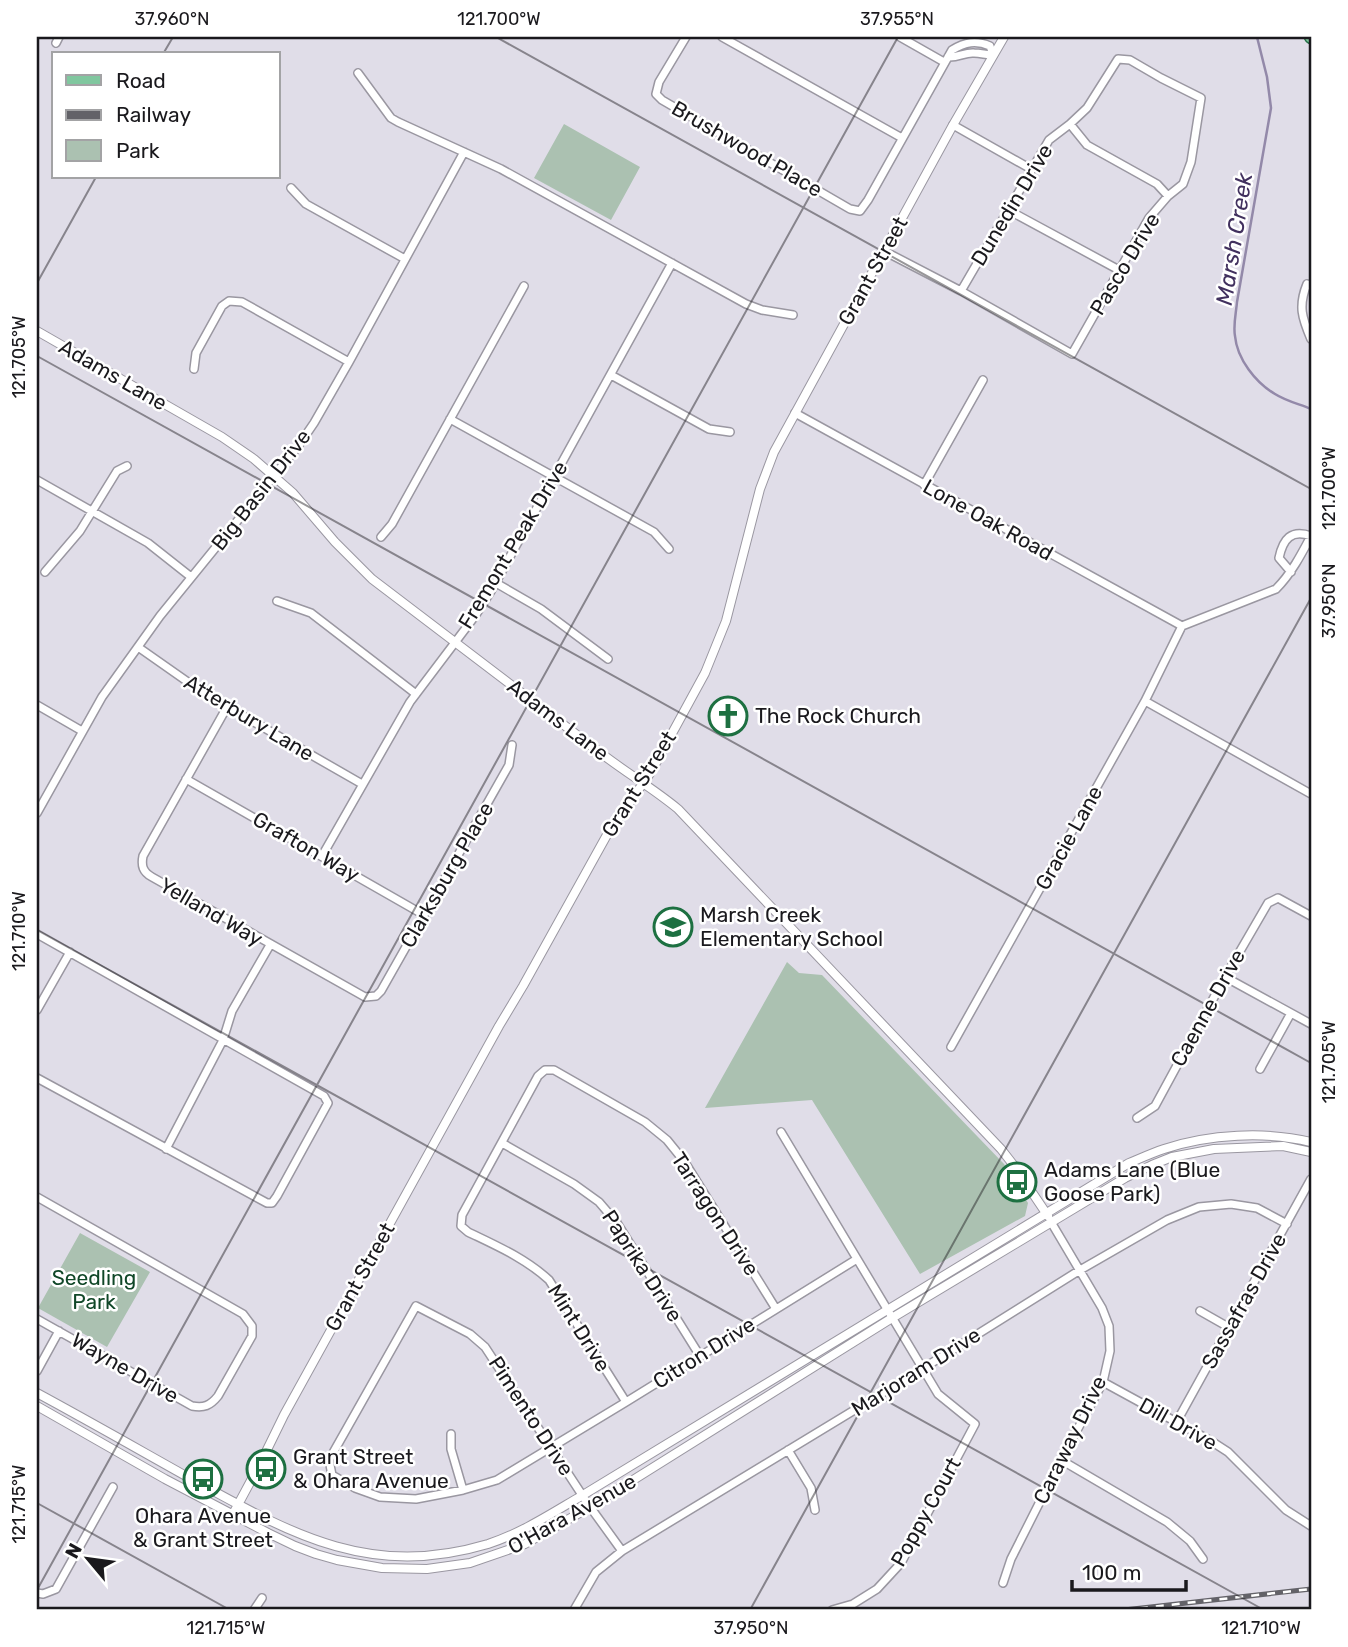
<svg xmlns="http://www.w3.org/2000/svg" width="1348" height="1647" font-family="Rubik,sans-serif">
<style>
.green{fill:#abc1b1}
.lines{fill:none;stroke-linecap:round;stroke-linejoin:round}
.stream{stroke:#9389a9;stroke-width:2.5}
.minor-casing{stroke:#9a97a1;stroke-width:10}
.tertiary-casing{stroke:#9a97a1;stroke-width:10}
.primary-casing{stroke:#257248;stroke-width:13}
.minor{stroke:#fff;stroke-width:7}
.tertiary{stroke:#fff;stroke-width:8}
.primary{stroke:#80c79f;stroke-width:10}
.rail-casing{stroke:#636268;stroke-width:5}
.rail{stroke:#fff;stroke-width:2.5;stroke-dasharray:8;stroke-linecap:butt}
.ticks{fill:none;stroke:#1a191d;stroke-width:2;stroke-opacity:0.45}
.labels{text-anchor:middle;stroke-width:5;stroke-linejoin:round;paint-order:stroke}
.street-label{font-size:21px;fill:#1a191d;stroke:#fff}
.poi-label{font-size:21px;fill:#1a191d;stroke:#fff;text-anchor:start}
.park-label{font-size:21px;fill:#104728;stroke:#fff}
.water-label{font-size:23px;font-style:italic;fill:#41305e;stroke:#fff}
.neatline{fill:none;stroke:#1a191d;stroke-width:2.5}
.ticks-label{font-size:18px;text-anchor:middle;fill:#1a191d}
</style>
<rect width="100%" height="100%" fill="#e0dde8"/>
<!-- green -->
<path class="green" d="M564 124 640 167 611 220 534 178Z
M787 962 799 973 822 975 1004 1164 1028 1203 1025 1216 920 1274 812 1100 705 1108Z
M80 1233 150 1272 107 1347 38 1308Z"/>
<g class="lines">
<!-- stream -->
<path class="stream" d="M1257 37 1267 77 1271 108 1237 302C1236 314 1233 325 1235 336 1237 359 1256 383 1275 394 1286 401 1299 404 1311 409"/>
<defs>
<path id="minor" d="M686 37 659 82 656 94 662 100 850 209 860 211 868 200 952 50C965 42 976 40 990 46L993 55C986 55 981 53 974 53 965 52 958 58 948 57
M722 37 902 138
M900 37 944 62
M56 43 59 37
M358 73 391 118 398 122 501 169 746 304 762 310 793 315
M1070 124 1087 145 1157 184 1168 196
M953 125 1031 169
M291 188 306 204 405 259
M1008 210 1119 270
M884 251 961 291 1072 354 1149 218 1168 196 1183 184 1191 162 1201 98 1161 78 1130 60 1118 59 1087 108 1070 124 1049 140 961 291
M1311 286 1307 284C1298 306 1302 318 1311 339
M194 369 196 353 222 306 229 301 242 302 349 362
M611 375 709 429 730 432
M795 413 1182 626
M450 419 654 532 669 549
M37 480 148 543 191 577
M924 485 983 380
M381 537 392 524 524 286
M45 572 80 531 117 471 127 466
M1291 572 1279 558C1283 539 1291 529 1311 536
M496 583 541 609 608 659
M277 601 311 613 416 694
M1182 626 1276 589C1291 574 1301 555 1311 536
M138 647 205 694 362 784
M1145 701 1311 794
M37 705 82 731
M227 707 143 856C141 866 143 872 152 877L365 997 376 996 381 991 509 765 512 745
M186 779 424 915
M37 813 102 697 160 616 299 445 314 423 349 362 464 152
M322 856 410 702 475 616 491 591 672 263
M37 934 324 1096 328 1103 277 1196 272 1203H267L37 1078
M1225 977 1311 1024
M37 1010 70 952
M951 1047 1145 701 1182 626
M1260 1069 1291 1013
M1137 1118 1155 1106 1225 977 1268 903 1278 898 1311 916
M781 1132 938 1394 975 1424 901 1563 877 1589 853 1604 832 1610
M502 1143 574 1184 599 1202 617 1223 700 1356
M166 1149 223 1040 232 1011 270 945
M37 1197 243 1314 252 1326V1336L218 1396C210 1406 204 1408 192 1406L37 1319
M1200 1311 1230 1328
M37 1371 59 1331
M1103 1382 1211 1441 1228 1452 1286 1510 1311 1526
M626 1402 549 1280C525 1258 497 1246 468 1232L461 1226 462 1215 538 1076 545 1070H554L645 1122 667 1140 684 1161 776 1309
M1176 1423 1311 1179
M451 1434V1449L463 1490
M788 1450 811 1488 815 1510
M1061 1460 1167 1522 1190 1541 1203 1559
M622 1551 588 1504 485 1347 470 1334 416 1306 329 1460 332 1475 355 1488 380 1497 416 1499 463 1490 497 1480 626 1402 857 1259
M1003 1583 1011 1559 1061 1460 1103 1382 1110 1351 1109 1326 1102 1308 1051 1222
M37 1593 43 1594 56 1589 113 1487
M254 1610 262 1598
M574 1610 596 1572 622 1551 922 1369 1080 1270 1167 1220 1199 1207 1231 1204 1257 1208 1287 1224"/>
<path id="tertiary" d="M37 331 222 437 254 459 293 493 335 542 372 579 606 757C630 775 655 790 678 809L1001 1149 1015 1167 1048 1216
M37 1393C87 1420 136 1448 186 1476 288 1532 367 1580 488 1544 522 1533 552 1513 583 1495L1129 1163C1141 1158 1152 1153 1164 1149 1209 1134 1266 1131 1311 1142
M37 1406 165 1479 268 1533 295 1546 316 1554 337 1560 382 1568 427 1569 470 1563 525 1544 590 1507 892 1318 1125 1178 1152 1165 1172 1157 1214 1149 1283 1146 1311 1152
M233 1514 262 1460 284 1415 499 1026 523 986 608 833 651 772 705 673 726 621 760 489 774 452 953 125 1004 37"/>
<path id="primary" d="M1310 37 1311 38"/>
</defs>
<!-- minor casing -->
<use href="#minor" class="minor-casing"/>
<!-- tertiary casing -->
<use href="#tertiary" class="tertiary-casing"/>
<!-- primary casing -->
<use href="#primary" class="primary-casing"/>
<!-- minor -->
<use href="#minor" class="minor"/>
<!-- tertiary -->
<use href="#tertiary" class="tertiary"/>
<!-- primary -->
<use href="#primary" class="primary"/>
<defs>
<path id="rail" d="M1124 1610 1311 1589"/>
</defs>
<!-- rail casing -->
<use href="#rail" class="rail-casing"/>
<!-- rail -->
<use href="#rail" class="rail"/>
</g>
<!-- ticks -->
<path class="ticks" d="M496 37 1311 489M163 54 173 37M37 283 96 177M37 356 1311 1063M37 930 1264 1610M37 1503 230 1610M37 1590 898 37M750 1610 1311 598"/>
<!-- icons -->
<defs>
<symbol id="church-ring" viewBox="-11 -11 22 22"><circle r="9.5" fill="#fff" stroke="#1d7041" stroke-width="1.5"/><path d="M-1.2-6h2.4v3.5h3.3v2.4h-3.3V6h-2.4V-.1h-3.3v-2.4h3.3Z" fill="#1d7041"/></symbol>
<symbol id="school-ring" viewBox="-11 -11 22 22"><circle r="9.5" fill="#fff" stroke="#1d7041" stroke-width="1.5"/><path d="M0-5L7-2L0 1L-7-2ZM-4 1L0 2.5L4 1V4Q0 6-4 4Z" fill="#1d7041"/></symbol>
<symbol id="bus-ring" viewBox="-11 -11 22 22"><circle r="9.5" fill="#fff" stroke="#1d7041" stroke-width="1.5"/><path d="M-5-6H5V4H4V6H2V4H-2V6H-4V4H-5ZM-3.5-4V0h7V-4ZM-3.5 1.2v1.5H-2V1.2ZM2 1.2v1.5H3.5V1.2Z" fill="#1d7041"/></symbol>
</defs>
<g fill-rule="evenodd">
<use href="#church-ring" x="706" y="694" width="44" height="44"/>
<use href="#school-ring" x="651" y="905" width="44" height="44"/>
<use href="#bus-ring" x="995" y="1160" width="44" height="44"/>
<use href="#bus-ring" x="244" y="1447" width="44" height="44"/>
<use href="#bus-ring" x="181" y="1457" width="44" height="44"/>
</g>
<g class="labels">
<!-- street labels -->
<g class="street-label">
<text transform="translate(747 149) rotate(30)" y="7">Brushwood Place</text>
<text transform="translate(1012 205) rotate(-59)" y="7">Dunedin Drive</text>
<text transform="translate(1125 264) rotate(-59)" y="7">Pasco Drive</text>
<text transform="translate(873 271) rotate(-61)" y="7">Grant Street</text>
<text transform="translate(113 375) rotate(30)" y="7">Adams Lane</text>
<text transform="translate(261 490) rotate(-52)" y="7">Big Basin Drive</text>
<text transform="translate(988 520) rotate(29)" y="7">Lone Oak Road</text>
<text transform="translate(513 545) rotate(-59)" y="7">Fremont Peak Drive</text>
<text transform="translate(249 718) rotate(31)" y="7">Atterbury Lane</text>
<text transform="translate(558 720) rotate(37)" y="7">Adams Lane</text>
<text transform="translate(639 784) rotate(-58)" y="7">Grant Street</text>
<text transform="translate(1069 838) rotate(-61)" y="7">Gracie Lane</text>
<text transform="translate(306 847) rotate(30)" y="7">Grafton Way</text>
<text transform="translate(447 875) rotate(-60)" y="7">Clarksburg Place</text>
<text transform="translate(211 912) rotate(30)" y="7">Yelland Way</text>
<text transform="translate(1208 1008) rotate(-61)" y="7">Caenne Drive</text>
<text transform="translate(715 1214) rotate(57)" y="7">Tarragon Drive</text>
<text transform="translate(642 1266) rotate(57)" y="7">Paprika Drive</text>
<text transform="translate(360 1277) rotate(-61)" y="7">Grant Street</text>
<text transform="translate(1244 1301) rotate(-61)" y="7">Sassafras Drive</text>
<text transform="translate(579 1328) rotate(58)" y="7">Mint Drive</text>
<text transform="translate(704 1353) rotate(-32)" y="7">Citron Drive</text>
<text transform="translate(125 1368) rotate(30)" y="7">Wayne Drive</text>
<text transform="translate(916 1372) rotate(-32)" y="7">Marjoram Drive</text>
<text transform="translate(531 1416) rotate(57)" y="7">Pimento Drive</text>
<text transform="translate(1178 1424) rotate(29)" y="7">Dill Drive</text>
<text transform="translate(1070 1440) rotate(-64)" y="7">Caraway Drive</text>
<text transform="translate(926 1512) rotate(-61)" y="7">Poppy Court</text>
<text transform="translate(572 1514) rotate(-29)" y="7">O'Hara Avenue</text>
</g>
<!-- poi labels -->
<g class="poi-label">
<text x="755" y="723">The Rock Church</text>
<text x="700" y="922">Marsh Creek<tspan x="700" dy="24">Elementary School</tspan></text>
<text x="1044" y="1177">Adams Lane (Blue<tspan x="1044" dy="24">Goose Park)</tspan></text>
<text x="293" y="1464">Grant Street<tspan x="293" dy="24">&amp; Ohara Avenue</tspan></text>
<text x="203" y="1523" text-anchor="middle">Ohara Avenue<tspan x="203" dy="24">&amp; Grant Street</tspan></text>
</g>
<!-- park labels -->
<g class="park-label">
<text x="94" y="1285">Seedling<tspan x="94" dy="24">Park</tspan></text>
</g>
<!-- water labels -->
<g class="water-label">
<text transform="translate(1234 239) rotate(-81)" y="8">Marsh Creek</text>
</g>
</g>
<!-- border -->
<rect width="1348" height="1647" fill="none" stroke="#ffffff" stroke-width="77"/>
<!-- legend -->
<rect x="52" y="52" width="228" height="126" fill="#ffffff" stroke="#a3a3a5" stroke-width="2"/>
<rect x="66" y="75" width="35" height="10" fill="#80c79f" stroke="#a3a3a5" stroke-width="2"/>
<text x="116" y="88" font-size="21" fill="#1a191d">Road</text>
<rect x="66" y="110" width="35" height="10" fill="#636268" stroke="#a3a3a5" stroke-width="2"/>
<text x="116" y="122" font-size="21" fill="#1a191d">Railway</text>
<rect x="66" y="140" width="35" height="21" fill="#abc1b1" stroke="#a3a3a5" stroke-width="2"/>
<text x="116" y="158" font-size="21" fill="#1a191d">Park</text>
<!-- north arrow -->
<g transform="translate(88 1559) rotate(299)" stroke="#ffffff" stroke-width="5" paint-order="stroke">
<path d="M0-5L12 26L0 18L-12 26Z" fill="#1a191d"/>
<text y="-10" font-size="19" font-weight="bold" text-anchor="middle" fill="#1a191d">N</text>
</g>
<!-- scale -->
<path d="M1072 1580v10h114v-10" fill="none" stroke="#1a191d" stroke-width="3.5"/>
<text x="1082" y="1580" font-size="21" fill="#1a191d" stroke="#ffffff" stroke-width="5" paint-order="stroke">100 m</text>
<rect x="38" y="38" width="1272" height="1570" class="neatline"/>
<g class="ticks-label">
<text x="172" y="25">37.960°N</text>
<text x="499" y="25">121.700°W</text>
<text x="897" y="25">37.955°N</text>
<text transform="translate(19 357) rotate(-90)" y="6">121.705°W</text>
<text transform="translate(1329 488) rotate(-90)" y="6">121.700°W</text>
<text transform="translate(1329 601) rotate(-90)" y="6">37.950°N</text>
<text transform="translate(19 931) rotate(-90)" y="6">121.710°W</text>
<text transform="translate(1329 1062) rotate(-90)" y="6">121.705°W</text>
<text transform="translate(19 1504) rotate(-90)" y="6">121.715°W</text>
<text x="226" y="1634">121.715°W</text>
<text x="751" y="1634">37.950°N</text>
<text x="1261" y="1634">121.710°W</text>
</g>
</svg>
